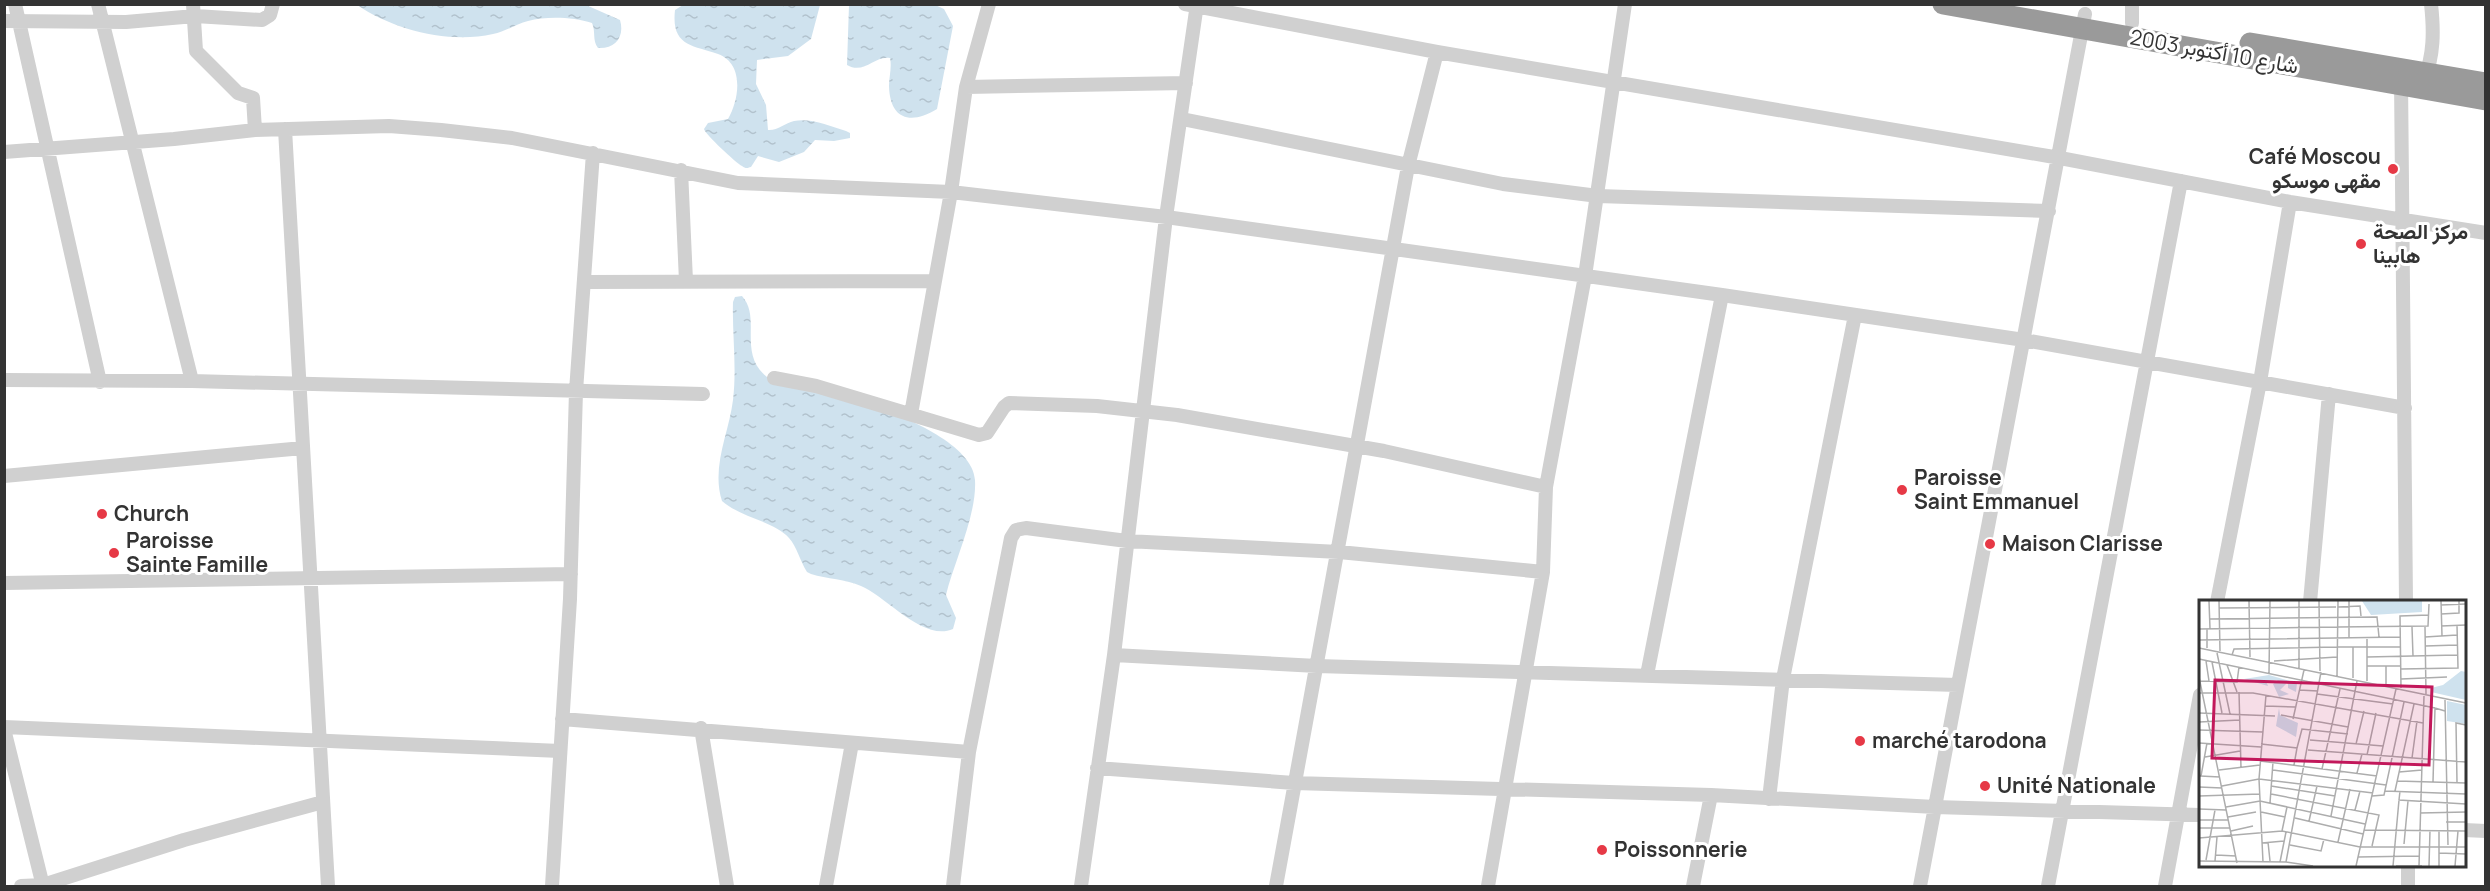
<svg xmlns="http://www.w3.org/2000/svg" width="2490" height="891" font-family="Manrope,Vazirmatn,sans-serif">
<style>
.water{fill:url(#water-ripples)}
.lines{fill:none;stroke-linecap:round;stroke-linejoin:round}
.minor{stroke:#d0d0d0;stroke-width:14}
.highway{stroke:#9a9a9a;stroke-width:21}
.poi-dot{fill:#e63946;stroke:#fff;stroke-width:2}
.labels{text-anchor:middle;stroke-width:6;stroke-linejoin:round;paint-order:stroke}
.street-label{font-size:21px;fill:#333;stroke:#fff}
.poi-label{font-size:21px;font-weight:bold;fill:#333;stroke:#fff;text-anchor:start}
.inset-road{fill:none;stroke:#adadad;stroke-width:1.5}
.view{fill:#c2185b;fill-opacity:0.15;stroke:#c2185b;stroke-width:3}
.inset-edge{fill:none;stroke:#333;stroke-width:3}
</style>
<defs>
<pattern id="water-ripples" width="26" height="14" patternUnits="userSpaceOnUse" patternTransform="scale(1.5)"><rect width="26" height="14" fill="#cfe2ee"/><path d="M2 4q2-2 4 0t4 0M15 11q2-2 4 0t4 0" fill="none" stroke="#b2c2cd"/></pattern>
</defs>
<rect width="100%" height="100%" fill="#fff"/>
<!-- water -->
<path class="water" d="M357 5H586L620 20C625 37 615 49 598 48 592 40 596 32 592 23 573 17 547 16 528 21 516 24 505 32 493 34 449 44 394 30 357 5Z
M683 5H820L811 39 788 56 757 60 756 84 766 105 768 130C777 131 785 123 794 121 812 118 829 126 846 131L850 133V138L834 141 815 140 804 152 779 162 758 156 751 167C747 168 746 169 742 166 736 163 705 134 704 129L708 123 728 119C739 100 745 64 718 54 692 45 671 46 675 10Z
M849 5 933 4 944 9 953 26 937 109C911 125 890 120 889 86 889 77 892 67 890 58 875 55 864 75 847 65Z
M742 296C762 318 737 353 767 377 802 392 842 394 877 407 907 418 973 445 975 480 977 515 954 562 946 595L956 618 953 629C923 642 886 596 861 586 846 579 827 579 811 574L807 572C800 561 797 547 789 538 774 521 741 518 722 501 711 467 729 433 733 400 737 367 732 334 733 302L735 297Z"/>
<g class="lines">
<!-- minor -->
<path class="minor" d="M15 4 100 382
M98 4 192 381
M193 4 196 51 238 93 253 98 255 130
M1185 4 1437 52 2060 158 2290 202 2486 233
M2132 4V23
M4 21 126 22 195 16 262 20 270 15 273 4
M2401 79 2406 602
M2424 80C2434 55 2434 31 2431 4
M966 87 1186 83
M1182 119 1503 184 1598 196 2049 211
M285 129 328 886
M4 152 174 139 255 130 389 126 441 130 512 138 738 183 951 192 1166 217 1722 295 2024 340 2405 408
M681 170 686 281
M585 282 934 281
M774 378 816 386 979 435 987 433 1004 407 1009 403 1097 406 1177 415 1384 451 1546 487
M4 380 192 381 703 394
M911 414 951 192 966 87 989 4
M4 476 303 448
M4 583 571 574
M2217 602 2260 382 2290 202
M2310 602 2329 394
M1114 655 1317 666 1958 685
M1647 675 1722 295
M562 719 969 752 953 886
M4 727 560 751
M701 728 727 886
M4 729 43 886
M969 752 1011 538 1016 530 1026 528 1127 541 1339 552 1543 572
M1097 768 1294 783 1711 795 1935 807 2200 815
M1769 799 1783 679 1855 315
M2464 830 2486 831
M2408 866V886
M21 886 43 885 184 840 323 802
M552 886 570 599 576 391 593 153
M826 886 852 743
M1081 886 1114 655 1166 217 1197 4
M1276 886 1408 166 1437 52
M1488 886 1543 572 1546 487 1585 276 1625 4
M1693 886 1711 795
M1920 886 2085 14
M2048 886 2181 181
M2165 886 2200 695"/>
<!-- highway -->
<path class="highway" d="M1943 4 2486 100
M2250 43 2486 83"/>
</g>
<!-- markers -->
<g class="poi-dot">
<circle cx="2393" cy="169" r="6"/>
<circle cx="2361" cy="244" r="6"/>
<circle cx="1902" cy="490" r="6"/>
<circle cx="102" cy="514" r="6"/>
<circle cx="1990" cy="544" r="6"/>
<circle cx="114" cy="553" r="6"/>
<circle cx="1860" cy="741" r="6"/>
<circle cx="1985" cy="786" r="6"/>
<circle cx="1602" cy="850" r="6"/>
</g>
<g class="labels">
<!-- street labels -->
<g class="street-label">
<text transform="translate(2214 52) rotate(10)" y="7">شارع 10 أكتوبر 2003</text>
</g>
<!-- poi labels -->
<g class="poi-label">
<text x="2381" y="164" text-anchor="end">Café Moscou<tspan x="2381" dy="24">مقهى موسكو</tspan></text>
<text x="2373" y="239">مركز الصحة<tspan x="2373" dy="24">هابينا</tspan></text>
<text x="1914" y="485">Paroisse<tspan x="1914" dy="24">Saint Emmanuel</tspan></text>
<text x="114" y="521">Church</text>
<text x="126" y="548">Paroisse<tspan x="126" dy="24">Sainte Famille</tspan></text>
<text x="2002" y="551">Maison Clarisse</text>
<text x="1872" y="748">marché tarodona</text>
<text x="1997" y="793">Unité Nationale</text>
<text x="1614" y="857">Poissonnerie</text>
</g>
</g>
<!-- overview -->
<g transform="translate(2199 600)">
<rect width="267" height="267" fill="#fff"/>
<path d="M163 1H223V12L172 15ZM262 71 267 72V100L232 92V88L244 85ZM70 75 98 83 97 92 89 88V82L81 90 90 94 80 97 74 84 79 80 67 81 69 86 45 79ZM248 101 267 105V124L248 121ZM80 108 81 115 99 123 97 137 77 126Z" fill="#cfe2ee"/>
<path class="inset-road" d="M10 1 11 29M20 1 21 51M50 1 51 57M100 1V68M120 1 121 71M150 1V37M242 1 243 36M242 5 267 4M139 7 161 6 162 16M20 8 137 7M242 14 260 13V1M11 19 178 17 180 37M242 26 267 25M139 27 229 26 230 4M213 27 214 56M226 27 227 94M0 29 138 27M168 37V81M226 37 258 35M0 40 201 37M226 46 258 45M139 47H201M154 47V78M0 48 267 103M8 48V29M18 53 31 114M33 55 35 49 138 47M168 57 258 55M0 59 236 108M7 61 10 81M75 61 138 57M13 62 23 113M28 65 38 92M168 66H201M187 66V85M202 69 259 68 258 25M70 73 71 1M138 76 139 1M0 77 38 263M202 79 248 77M1 81 38 82 40 67M202 88 201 16 230 15M100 90 119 91M40 92 42 168M0 93H54L224 123M118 94 194 104M246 100 249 245M66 106 96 107M0 113 76 116M82 115 149 127M94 119 105 70M0 122 41 120M0 130 64 132M111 140 184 146M0 143 62 147M62 144 98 148 95 165M157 144 165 111M98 148 103 129 149 134M109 150 267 162M168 155 177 113M6 157 41 151M213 158 218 121M61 161 178 176M123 169 141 89M20 170 61 165M74 170 187 185M200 172 223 170M158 173 163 154M1 176 21 177M2 176 8 143M198 181 267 183M234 182 236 108 246 111M258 182 257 123 267 125M23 186 60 179 174 193M72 186 136 196M0 187 23 188M186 191 267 194M196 191 215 104M201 191 200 200 267 204M72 194 180 215 173 246M0 196 61 194M173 196 185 195 205 102M71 203 74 162M27 207 61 201 166 224M0 209 27 210M156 210 161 191M62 212 86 217M221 213 267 212M132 216 158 81M29 217 57 212M96 218 164 234M0 220H29M110 221 118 186M247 222H267M0 228H31M165 230 267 231M32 231 54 226M83 231 88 207M0 238 83 231 161 247H267M69 242 71 261M139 242 151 189M63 243 85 241M205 244 209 201M91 245 122 251 125 239M240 253 267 254M17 255 37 256M159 257 220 256M7 260 16 210M0 261 87 262 114 266M16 261 18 237M64 262 60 179 67 95M81 262 87 232M87 262 122 72M157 266 197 89M194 266 200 200M197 266H223M220 266 225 96M230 266 231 230M240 266V230M256 266 259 231"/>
<path class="view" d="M16 80 233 87 230 165 13 158Z"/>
<rect width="267" height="267" class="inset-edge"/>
</g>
<!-- border -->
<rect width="2490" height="891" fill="none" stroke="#333333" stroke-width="12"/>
</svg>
